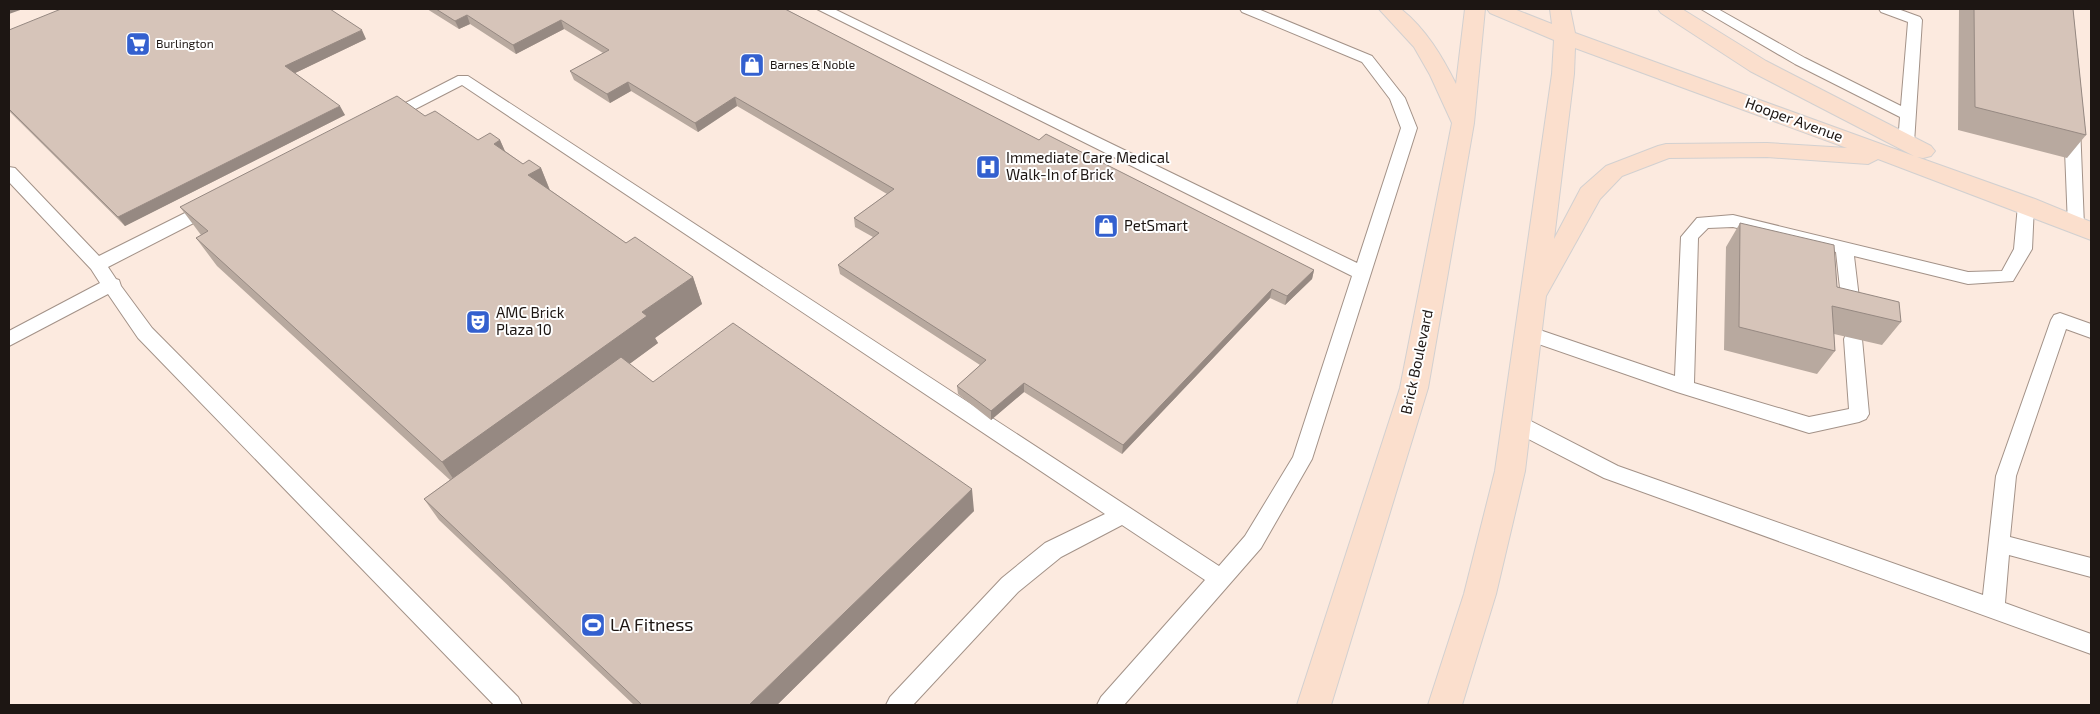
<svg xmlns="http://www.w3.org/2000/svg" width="2100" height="714" font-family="'Exo 2',sans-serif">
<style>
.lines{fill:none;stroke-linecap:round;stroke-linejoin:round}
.lane-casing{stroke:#a39288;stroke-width:2}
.primary-casing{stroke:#d2d0d0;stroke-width:2}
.lane{fill:#fff;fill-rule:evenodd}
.primary{fill:#fbdfcd;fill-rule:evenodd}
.wall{fill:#b8a99f}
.shaded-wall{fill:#968982}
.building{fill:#d6c4b9;stroke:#968982}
.labels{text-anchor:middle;stroke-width:4;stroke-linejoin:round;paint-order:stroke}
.far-poi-label{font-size:12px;fill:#1d1613;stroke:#fff;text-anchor:start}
.street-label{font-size:15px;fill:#1d1613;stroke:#fff}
.poi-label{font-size:15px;fill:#1d1613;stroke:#fff;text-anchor:start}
.near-poi-label{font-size:18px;fill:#1d1613;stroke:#fff;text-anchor:start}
</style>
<rect width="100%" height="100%" fill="#fceadf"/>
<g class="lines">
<defs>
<path id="lane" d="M817 9H834L1357 263 1401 128 1390 99 1362 62 1242 12 1240 9H1258L1372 56 1405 98 1417 128 1312 459 1261 548 1124 705H1097L1101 697 1205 580 1122 525 1061 557 1018 592 913 705H886L890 697 1002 578 1045 543 1105 514 462 85 394 120H384L381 117 384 114 458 76H468L1219 566 1245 536 1293 457 1352 276Z
M1701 9H1718L1805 58 1901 106 1908 22 1881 12 1879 9H1898L1920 17 1922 20 1914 143 1906 148 1898 143 1900 117 1795 64Z
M2072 120 2080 125 2084 226 2082 230H2070L2068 226 2064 125Z
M9 167 15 168 99 256 205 203H217L219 207 217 211 108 267 116 279 119 280 121 286 152 328 518 697 522 705H494L138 338 108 294 9 346V331L100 283 91 269 9 182Z
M2026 199 2032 201 2034 205 2032 249 2013 281 1968 284 1854 256 1861 315 1858 320 1852 322 1846 320 1843 315 1836 252 1733 227 1708 228 1698 238 1694 383 1809 417 1849 409 1844 339 1846 334 1853 332 1860 334 1862 339 1869 414 1866 419 1859 422 1809 433 1677 392 1521 338 1519 333 1521 328 1528 326 1675 376 1681 237 1697 218 1733 215 1968 272 2002 271 2014 249 2018 205 2020 201Z
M2060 313 2091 324V338L2066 329 2016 476 2010 537 2091 558V577L2009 555 2005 603 2091 634V654L1604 478 1509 429 1506 423 1509 417 1516 415 1523 417 1618 466 1983 595 1996 476 2051 320 2054 315Z"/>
<path id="primary" d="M1379 9H1401C1426 29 1442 56 1456 84L1465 9H1485L1474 123 1428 388 1331 705H1297L1400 388 1452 123 1430 75 1414 47Z
M1487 9H1514L1552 24 1550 9H1570L1575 33 1914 156 1750 71 1661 13 1658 9H1682L1766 61 1931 146 1935 151 1931 156 1923 158 1917 157 2035 199 2091 222V240L1878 159 1868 164 1767 157 1669 158 1622 176 1600 199 1546 296 1525 471 1496 594 1462 705H1428L1464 594 1495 471 1552 74 1554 40 1490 13ZM1575 48 1847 148 1767 143 1666 144 1658 146 1606 166 1581 188 1554 239 1574 74Z"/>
</defs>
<!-- lane casing -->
<use href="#lane" class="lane-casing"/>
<!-- primary casing -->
<use href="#primary" class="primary-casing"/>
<!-- lane -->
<use href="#lane" class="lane"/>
<!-- primary -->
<use href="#primary" class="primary"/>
</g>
<!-- wall -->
<path class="wall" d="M427 9H785L1039 140 1314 270 1312 279 1285 305 1270 298 1122 454 1024 392 991 420 958 394 957 386 980 365 840 274 838 265 873 237 855 227 854 218 887 194 737 106 698 132 631 91 610 103 574 80 570 71 603 53 564 29 516 54 470 24 459 29Z
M1959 9H2073L2086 135 2067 158 1958 130Z
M9 30 366 39 295 73 345 115 125 226 9 111Z
M425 116 478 140H500L505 151 523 164 541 168 550 190 626 243 693 277 702 304 655 338 658 343 629 364 653 382 974 511 777 705H634L439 520 424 499 450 480 217 266 196 238 201 235 180 207Z
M1740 223 1837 287 1901 322 1882 345 1834 334 1835 351 1817 374 1724 350 1726 247Z"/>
<!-- shaded-wall -->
<path class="shaded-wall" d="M9 9H23L9 14Z
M467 15 470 24 459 29 455 21Z
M561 20 564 29 516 54 513 45Z
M362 30 366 39 291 75 285 66Z
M628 82 631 91 610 103 607 94Z
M735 97 737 106 698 132 695 123Z
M340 106 345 115 125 226 118 217Z
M500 140 512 168 494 144Z
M541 168 552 196 528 175Z
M1314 270 1312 279 1285 305 1287 296Z
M693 277 702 304 655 338 658 343 460 489 442 462 642 312Z
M1272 289 1270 298 1122 454 1123 445Z
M1024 383V392L991 420V411Z
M972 489 974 511 777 705H749Z"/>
<!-- building -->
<path class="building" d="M61 9H330L362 30 285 66 340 106 118 217 9 109V30Z
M436 9H785L1039 140 1046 134 1314 270 1287 296 1272 289 1123 445 1024 383 991 411 957 386 986 360 838 265 879 233 854 218 894 189 735 97 695 123 628 82 607 94 570 71 609 50 561 20 513 45 467 15 455 21Z
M1974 9H2073L2086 135 1975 107Z
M397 96 425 116 435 111 478 140 490 133 500 140 494 144 523 164 529 160 541 168 528 175 626 243 635 237 693 277 642 312 647 316 442 462 196 238 208 231 180 207Z
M1740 223 1834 245 1837 287 1899 302 1901 322 1832 306 1835 351 1739 327Z
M733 323 972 489 749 705H642L424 499 621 357 653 382Z"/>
<!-- icons -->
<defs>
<symbol id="supermarket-square" viewBox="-11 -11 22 22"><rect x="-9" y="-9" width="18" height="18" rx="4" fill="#3360cf" stroke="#fff"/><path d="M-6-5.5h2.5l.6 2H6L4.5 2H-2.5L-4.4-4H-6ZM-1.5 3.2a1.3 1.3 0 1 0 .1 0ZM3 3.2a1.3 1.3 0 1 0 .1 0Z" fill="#fff"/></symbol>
<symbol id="shop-square" viewBox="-11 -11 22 22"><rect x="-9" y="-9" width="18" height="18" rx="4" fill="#3360cf" stroke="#fff"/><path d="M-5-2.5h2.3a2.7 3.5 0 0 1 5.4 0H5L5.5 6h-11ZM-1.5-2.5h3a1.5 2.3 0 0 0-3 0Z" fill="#fff"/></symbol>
<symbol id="hospital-square" viewBox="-11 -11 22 22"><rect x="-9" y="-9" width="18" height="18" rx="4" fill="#3360cf" stroke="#fff"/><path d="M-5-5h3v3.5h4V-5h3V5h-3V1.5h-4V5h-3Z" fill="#fff"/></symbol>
<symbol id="theatre-square" viewBox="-11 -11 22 22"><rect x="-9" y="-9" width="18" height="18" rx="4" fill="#3360cf" stroke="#fff"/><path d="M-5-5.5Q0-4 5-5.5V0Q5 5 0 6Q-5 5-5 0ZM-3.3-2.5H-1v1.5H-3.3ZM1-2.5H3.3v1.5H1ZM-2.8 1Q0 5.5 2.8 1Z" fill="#fff"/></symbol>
<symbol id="stadium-square" viewBox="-11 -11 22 22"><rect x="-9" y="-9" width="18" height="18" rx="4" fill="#3360cf" stroke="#fff"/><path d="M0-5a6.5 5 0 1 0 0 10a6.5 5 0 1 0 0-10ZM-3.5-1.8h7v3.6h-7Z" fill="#fff"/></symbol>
</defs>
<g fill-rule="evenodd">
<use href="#supermarket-square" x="124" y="30" width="28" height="28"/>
<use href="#shop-square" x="738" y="51" width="28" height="28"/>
<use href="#hospital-square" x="974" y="153" width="28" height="28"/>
<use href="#shop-square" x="1092" y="212" width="28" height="28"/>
<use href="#theatre-square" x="464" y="308" width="28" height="28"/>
<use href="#stadium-square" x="579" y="611" width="28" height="28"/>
</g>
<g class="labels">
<!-- far-poi labels -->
<g class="far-poi-label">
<text x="156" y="48">Burlington</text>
<text x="770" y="69">Barnes &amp; Noble</text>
</g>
<!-- street labels -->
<g class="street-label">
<text transform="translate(1794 120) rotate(20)" y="5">Hooper Avenue</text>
<text transform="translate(1417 362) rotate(-78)" y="5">Brick Boulevard</text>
</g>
<!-- poi labels -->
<g class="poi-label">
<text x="1006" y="163">Immediate Care Medical<tspan x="1006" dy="17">Walk-In of Brick</tspan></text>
<text x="1124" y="231">PetSmart</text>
<text x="496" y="318">AMC Brick<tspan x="496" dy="17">Plaza 10</tspan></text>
</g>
<!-- near-poi labels -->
<g class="near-poi-label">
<text x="610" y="631">LA Fitness</text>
</g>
</g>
<!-- border -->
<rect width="2100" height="714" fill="none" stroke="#1d1613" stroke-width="20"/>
</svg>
